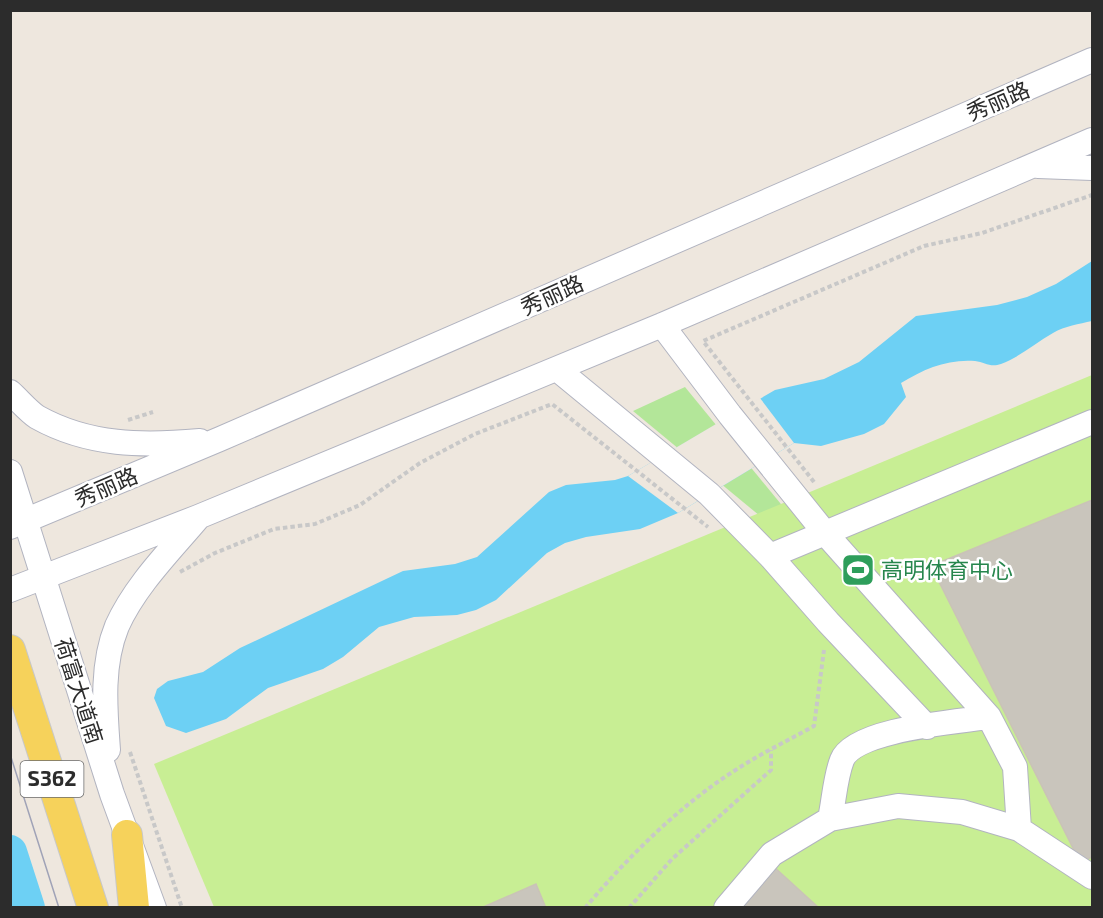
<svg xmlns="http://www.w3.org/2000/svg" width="1103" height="918" font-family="'Exo 2','Noto Sans SC',sans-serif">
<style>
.green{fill:#b3e699}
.pitch{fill:#c8ee94}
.water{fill:#6dd0f4}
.pier{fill:#eee7de}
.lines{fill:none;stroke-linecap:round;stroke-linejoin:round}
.river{stroke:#6dd0f4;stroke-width:34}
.building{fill:#c9c5bc;stroke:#cac3b7;stroke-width:1.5}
.minor-casing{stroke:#b2b4c0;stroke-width:26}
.major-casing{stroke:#c8c8c8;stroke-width:32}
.path{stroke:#c8c8c8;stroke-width:4;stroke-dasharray:4.5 3;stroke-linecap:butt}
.minor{stroke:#fff;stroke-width:24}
.major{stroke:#f6d25b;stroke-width:30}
.tram{stroke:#a0a3b7;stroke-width:1.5}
.labels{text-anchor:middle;stroke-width:5;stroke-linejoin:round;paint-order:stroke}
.shield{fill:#fff;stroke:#6b6b6b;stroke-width:1.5}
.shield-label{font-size:21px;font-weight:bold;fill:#2c2c2c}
.street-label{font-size:22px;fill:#2c2c2c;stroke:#fff}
.leisure-label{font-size:22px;fill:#27864d;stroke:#fff;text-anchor:start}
</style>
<rect width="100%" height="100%" fill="#eee7de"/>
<!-- green -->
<path class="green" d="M685 387 785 509 766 521 633 411Z"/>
<!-- pitch -->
<path class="pitch" d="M1092 375V907H214L154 764Z"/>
<!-- water -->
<path class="water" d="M1092 261V321C1079 324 1065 326 1053 333 1035 343 1020 357 1001 364 990 368 985 362 975 361 947 359 924 369 901 383L906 397 884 424 864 434 821 446 794 443 678 513 640 529 586 537 565 543 547 553 496 600 476 610 457 615 414 617 379 627 343 657 323 669 268 688 226 719 186 733 166 726 154 698 157 689 168 681 203 672 240 648 403 571 455 564 477 557 549 492 566 485 615 480 628 476 775 390 824 379 859 362 916 316 997 305 1027 297 1056 284Z"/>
<!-- pier -->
<path class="pier" d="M760 398 794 443 678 513 628 476Z"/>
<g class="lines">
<!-- river -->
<path class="river" d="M10 852 28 908"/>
</g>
<!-- building -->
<path class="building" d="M1092 500V857L1080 862 931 566Z
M773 866 819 908H738Z
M536 884 546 908H481Z"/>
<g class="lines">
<defs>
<path id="minor" d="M1038 166 1092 168
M662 325 730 415 825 533 989 717 1015 767 1019 829
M557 369 709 494 770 556 828 622 927 727
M10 392C19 400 28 411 37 417 89 446 143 446 200 441
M10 472 112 794 154 908
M10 527 220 439 1092 60
M770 556 1092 422
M10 590 198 517 662 325 1092 140
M108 750C105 709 101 665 117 626 135 586 169 552 197 519
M830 819C834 801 835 778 842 760 854 729 957 722 989 717
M726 908 772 854 830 819 898 806 962 812 1019 829 1092 877"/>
<path id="major" d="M10 650 93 908
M127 835 134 908"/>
</defs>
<!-- minor casing -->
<use href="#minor" class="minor-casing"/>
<!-- major casing -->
<use href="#major" class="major-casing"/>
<!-- path -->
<path class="path" d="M128 420 153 412
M814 482 703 341 924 246 982 233 1092 195
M180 572 215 553 274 529 315 524 360 505 420 463 475 434 552 404 708 527
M130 752 182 908
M585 908C628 857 678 807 734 771 760 754 787 741 814 726L824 650
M629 908 672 859 771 770V750"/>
<!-- minor -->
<use href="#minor" class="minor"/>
<!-- major -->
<use href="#major" class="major"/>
<!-- tram -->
<path class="tram" d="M10 754 59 908"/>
</g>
<!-- icons -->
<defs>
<symbol id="stadium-square" viewBox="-11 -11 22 22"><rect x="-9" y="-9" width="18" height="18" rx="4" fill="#2e9e5b" stroke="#fff"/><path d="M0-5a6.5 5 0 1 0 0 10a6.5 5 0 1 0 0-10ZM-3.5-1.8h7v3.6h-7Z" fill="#fff"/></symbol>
</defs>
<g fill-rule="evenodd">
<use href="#stadium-square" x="839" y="551" width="38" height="38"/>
</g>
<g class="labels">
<!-- shield labels -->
<rect class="shield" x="20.5" y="761" width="63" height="36" rx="4.5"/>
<g class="shield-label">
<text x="52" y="786">S362</text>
</g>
<!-- street labels -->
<g class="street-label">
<text transform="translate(998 101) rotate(-23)" y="8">秀丽路</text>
<text transform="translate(552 295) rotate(-24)" y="8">秀丽路</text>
<text transform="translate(106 487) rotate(-23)" y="8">秀丽路</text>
<text transform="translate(79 691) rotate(72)" y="8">荷富大道南</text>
</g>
<!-- leisure labels -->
<g class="leisure-label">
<text x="881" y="578">高明体育中心</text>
</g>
</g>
<!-- border -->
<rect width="1103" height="918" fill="none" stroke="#2c2c2c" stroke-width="24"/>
</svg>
